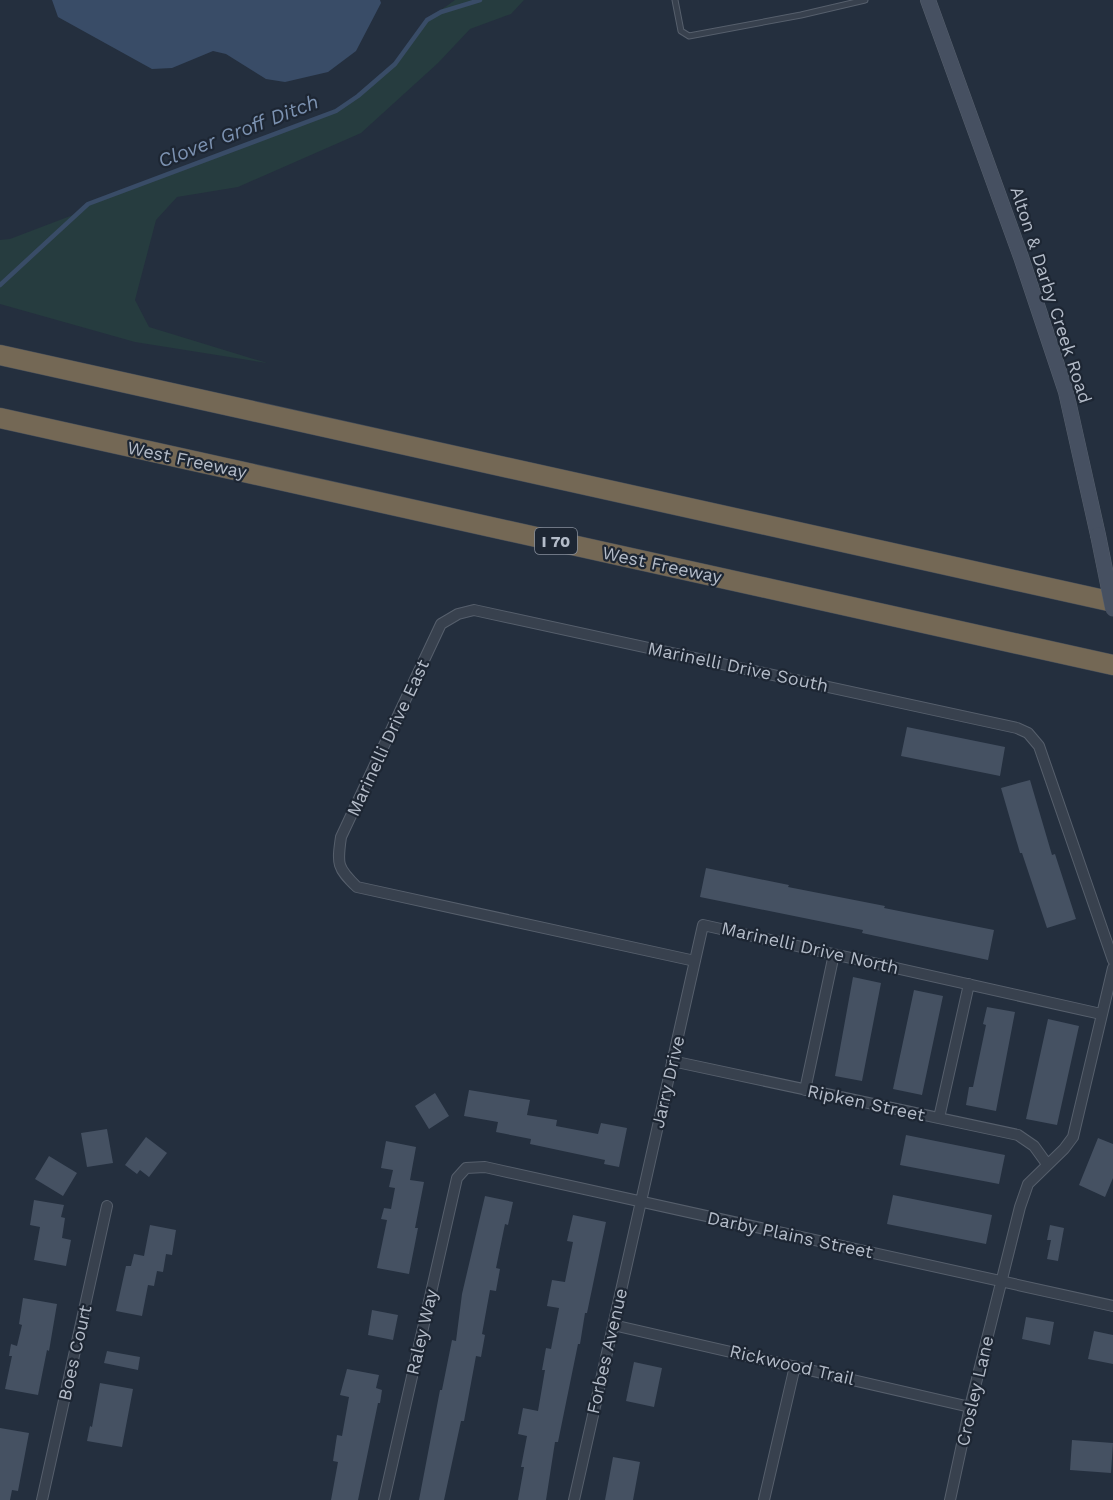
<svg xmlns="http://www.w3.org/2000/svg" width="1113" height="1500" font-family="'Work Sans',sans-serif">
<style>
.green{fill:#263c3f}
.water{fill:#394c67}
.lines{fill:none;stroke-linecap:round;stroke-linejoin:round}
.stream{stroke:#394c67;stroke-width:4.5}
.building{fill:#455162}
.lane-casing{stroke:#565f6c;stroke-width:7}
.street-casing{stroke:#565f6c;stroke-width:12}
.secondary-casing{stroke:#565f6c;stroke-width:16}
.highway-casing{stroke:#434c59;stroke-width:21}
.lane{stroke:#38414e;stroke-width:5}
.street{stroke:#38414e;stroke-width:10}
.secondary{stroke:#465061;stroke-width:15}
.highway{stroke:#746855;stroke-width:20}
.secondary-bridge-casing{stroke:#565f6c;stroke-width:16;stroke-linecap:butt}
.secondary-bridge{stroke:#465061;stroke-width:15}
.labels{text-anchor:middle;stroke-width:4.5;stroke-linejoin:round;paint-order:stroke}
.shield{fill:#1d2633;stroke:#878f9c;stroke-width:1.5}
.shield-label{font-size:16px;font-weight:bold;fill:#b4bcc9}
.street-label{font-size:18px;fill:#b4bcc9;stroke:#1d2633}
.water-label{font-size:20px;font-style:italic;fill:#7c92b1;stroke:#1d2633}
</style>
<rect width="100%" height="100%" fill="#242f3e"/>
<!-- green -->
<path class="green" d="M455 0H524L511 14 470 29 438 63 361 133 238 187 177 197 156 220 135 300 149 327 267 363 135 342 0 304V240L10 239 73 215 88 204 336 111 358 96 395 64 427 20Z"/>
<!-- water -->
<path class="water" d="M52 0H380L381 3 356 51 328 72 285 82 266 79 226 54 213 51 172 68 152 69 58 17Z"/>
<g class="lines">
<!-- stream -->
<path class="stream" d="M0 285 88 204 336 111 358 96 395 64 427 20 441 12 480 0"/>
</g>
<!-- building -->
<path class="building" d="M907 727 1005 747 1000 776 901 756Z
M1030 780 1052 855 1055 854 1076 919 1047 928 1022 853H1020L1001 788Z
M706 868 789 885 788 887 885 906 884 908 994 930 988 960 862 933 863 930 700 897Z
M853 977 881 983 862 1081 835 1076Z
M914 990 943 996 922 1095 893 1089Z
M987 1007 1015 1012 996 1111 966 1105 969 1087H973L986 1025 983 1024Z
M1048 1019 1079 1026 1057 1125 1026 1119Z
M469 1090 530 1100 527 1115 557 1120 556 1126 598 1134 601 1123 627 1128 619 1167 604 1164 605 1160 530 1144 531 1139 496 1132 498 1122 464 1116Z
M435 1093 449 1116 429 1129 415 1106Z
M107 1129 113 1163 87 1167 81 1133Z
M906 1135 1005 1155 999 1184 900 1165Z
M146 1137 167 1153 149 1177 140 1170 137 1174 125 1165Z
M1098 1138 1113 1144V1178L1105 1197 1079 1185Z
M386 1141 416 1147 410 1180 424 1182 415 1228H418L409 1274 377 1268 387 1220 381 1219 384 1208 391 1209 395 1188 389 1187 393 1170 381 1168Z
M49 1156 77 1173 63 1196 35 1179Z
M893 1195 992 1215 986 1244 887 1224Z
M485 1196 513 1202 508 1225 505 1224 496 1268 500 1269 496 1291 490 1290 482 1334 485 1335 481 1357 476 1356 464 1421H461L444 1500H419L440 1390H442L452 1340 456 1341 462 1294Z
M34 1200 64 1205 61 1217 65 1218 62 1238 71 1240 66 1266 34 1260 40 1227 30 1225Z
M573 1215 606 1222 587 1313H585L580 1344H578L558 1442H555L546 1500H518L524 1467H521L527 1436 518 1434 523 1408 538 1411 545 1370H542L546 1348 551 1349 559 1308 547 1306 552 1280 565 1282 573 1242 567 1241Z
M150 1225 176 1230 172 1255 166 1254 163 1272 157 1271 154 1286 148 1285 142 1316 116 1311 126 1266H131L134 1254 144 1256Z
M1050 1225 1064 1228 1058 1261 1047 1259 1051 1240H1047Z
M23 1298 57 1304 49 1351 47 1350 38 1395 5 1389 12 1356H9L11 1344 17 1346 22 1325 19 1324Z
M372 1310 398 1315 393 1340 368 1335Z
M1026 1317 1054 1322 1050 1345 1022 1339Z
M1094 1331 1113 1335V1364L1088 1359Z
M107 1351 140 1357 138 1370 104 1363Z
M634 1362 662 1368 654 1407 626 1401Z
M347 1369 379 1375 376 1388 382 1390 380 1403H378L358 1500H331L338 1462 333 1461 337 1435 342 1436 349 1397 340 1395Z
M100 1383 133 1389 122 1447 87 1441 90 1426 92 1427Z
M0 1428 29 1433 18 1491 12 1490 10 1500H0Z
M1072 1440 1113 1443 1111 1473 1070 1470Z
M613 1457 640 1462 633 1500H605Z"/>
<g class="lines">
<defs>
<path id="lane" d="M675 0 681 31 689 36 801 15 865 0"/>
<path id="street" d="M695 961 357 887C337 868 337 864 341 837L441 624 458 614 474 610 1017 728 1028 733 1039 746 1113 960
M672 1061 1018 1135 1034 1146 1047 1164
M805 1090 834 954
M939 1118 969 984
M613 1325 970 1407
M42 1500 107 1206
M384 1500 457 1178 466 1168 485 1167 1113 1306
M574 1500 703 925 1101 1014
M764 1500 795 1366
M950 1500 970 1407 1020 1207 1028 1184 1064 1149 1073 1137 1113 968"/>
<path id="secondary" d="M928 0 1021 257 1066 392 1098 535"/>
<path id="highway" d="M0 355 1113 602
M0 418 1113 665"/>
</defs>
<!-- lane casing -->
<use href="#lane" class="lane-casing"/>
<!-- street casing -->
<use href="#street" class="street-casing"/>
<!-- secondary casing -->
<use href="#secondary" class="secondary-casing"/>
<!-- highway casing -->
<use href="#highway" class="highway-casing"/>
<!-- lane -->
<use href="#lane" class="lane"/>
<!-- street -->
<use href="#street" class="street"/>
<!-- secondary -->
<use href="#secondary" class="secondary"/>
<!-- highway -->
<use href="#highway" class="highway"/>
<defs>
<path id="secondary-bridge" d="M1098 535 1113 609"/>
</defs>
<!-- secondary-bridge casing -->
<use href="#secondary-bridge" class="secondary-bridge-casing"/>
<!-- secondary-bridge -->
<use href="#secondary-bridge" class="secondary-bridge"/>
</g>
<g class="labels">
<!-- shield labels -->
<rect class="shield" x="535" y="528" width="42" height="26" rx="4.5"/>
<g class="shield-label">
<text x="556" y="547">I 70</text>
</g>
<!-- street labels -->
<g class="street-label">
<text transform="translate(1051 295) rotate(72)" y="6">Alton &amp; Darby Creek Road</text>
<text transform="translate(187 460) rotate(12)" y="6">West Freeway</text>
<text transform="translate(662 565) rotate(12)" y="6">West Freeway</text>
<text transform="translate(738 667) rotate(12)" y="6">Marinelli Drive South</text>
<text transform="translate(388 738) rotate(-65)" y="6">Marinelli Drive East</text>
<text transform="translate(810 948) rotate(13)" y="6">Marinelli Drive North</text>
<text transform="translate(668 1082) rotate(-77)" y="6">Jarry Drive</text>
<text transform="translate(866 1103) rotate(12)" y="6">Ripken Street</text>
<text transform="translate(790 1235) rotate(12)" y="6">Darby Plains Street</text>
<text transform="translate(422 1332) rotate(-77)" y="6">Raley Way</text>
<text transform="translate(607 1351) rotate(-77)" y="6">Forbes Avenue</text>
<text transform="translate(75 1353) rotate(-77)" y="6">Boes Court</text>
<text transform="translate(792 1365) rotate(13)" y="6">Rickwood Trail</text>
<text transform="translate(975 1391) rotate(-77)" y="6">Crosley Lane</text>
</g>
<!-- water labels -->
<g class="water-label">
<text transform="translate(238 131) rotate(-21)" y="7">Clover Groff Ditch</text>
</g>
</g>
</svg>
